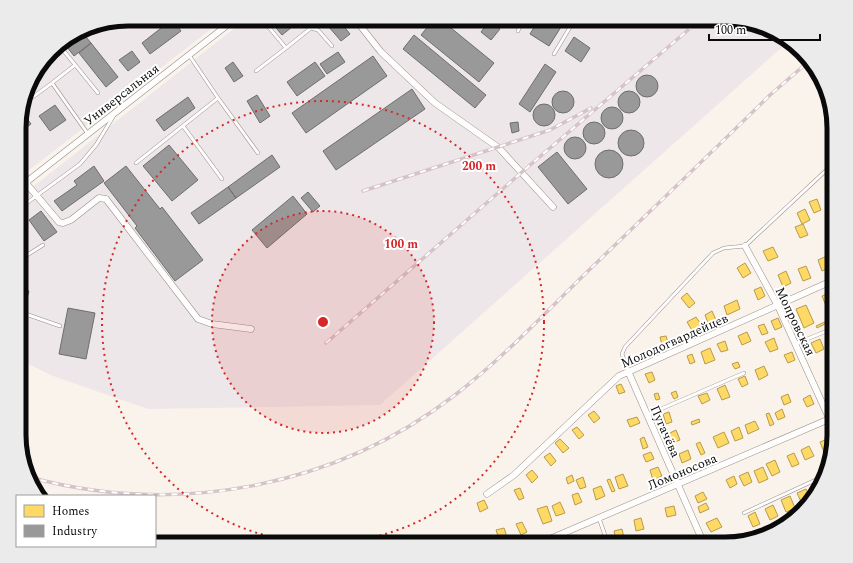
<svg xmlns="http://www.w3.org/2000/svg" width="853" height="563" font-family="Spectral,serif">
<style>
.industrial{fill:#eee7ea}
.homes{fill:#ffd966;stroke:#b69b4a}
.industry{fill:#999;stroke:#6e6e6e}
.lines{fill:none;stroke-linecap:round;stroke-linejoin:round}
.service-casing{stroke:#928f8c;stroke-width:4}
.minor-casing{stroke:#928f8c;stroke-width:7}
.service{stroke:#fefdfc;stroke-width:3}
.minor{stroke:#fefdfc;stroke-width:6}
.rail-casing{stroke:#d5c3c7;stroke-width:3.5}
.rail{stroke:#fff;stroke-width:2;stroke-dasharray:6;stroke-linecap:butt}
.ring{fill:none;stroke:#d62828;stroke-width:2;stroke-dasharray:2 4}
.labels{text-anchor:middle;stroke-width:4;stroke-linejoin:round;paint-order:stroke}
.street-label{font-size:13px;fill:#0a0a0a;stroke:#fff}
.rim{fill:none;stroke:#0a0a0a;stroke-width:5}
.centre{fill:#d62828;stroke:#fff;stroke-width:2}
.ring-label{font-size:12px;text-anchor:middle;font-weight:bold;fill:#d62828;stroke:#fff;stroke-width:4;stroke-linejoin:round;paint-order:stroke}
</style>
<rect width="100%" height="100%" fill="#f9f3ec"/>
<!-- industrial -->
<path class="industrial" d="M128 19H224L28 171 20 161V114L30 80 56 46 87 27Z
M246 19H725L786 38 789 41 380 405 148 409 53 376 20 360V197Z"/>
<!-- homes -->
<path class="homes" d="M832 185 834 197 829 199 825 188Z
M817 199 821 210 814 213 809 202Z
M805 209 810 220 802 224 797 213Z
M803 224 808 235 800 238 795 227Z
M773 247 778 257 768 261 763 251Z
M829 255 834 266 822 271 818 260Z
M745 263 751 273 743 278 737 268Z
M806 266 811 278 803 281 798 269Z
M786 271 791 283 783 287 778 275Z
M761 287 765 296 758 300 754 290Z
M832 292 834 305 827 308 822 296Z
M687 293 695 303 689 308 681 298Z
M737 300 740 309 727 315 724 306Z
M806 305 814 323 804 328 796 309Z
M712 311 716 320 708 323 705 315Z
M696 317 702 326 693 332 687 322Z
M778 318 782 327 775 330 771 321Z
M827 321V323L817 328 816 326Z
M764 324 768 333 762 335 758 326Z
M747 332 751 341 742 345 738 336Z
M666 336 670 348 663 349 660 337Z
M774 338 778 349 770 352 765 342Z
M820 339 824 349 816 353 811 343Z
M725 341 728 350 721 352 717 344Z
M710 348 715 360 705 364 701 352Z
M792 352 795 360 788 363 784 355Z
M692 354 695 362 690 364 687 356Z
M831 356 834 362V369L831 371 825 358Z
M738 362 740 367 735 369 732 364Z
M764 366 768 375 759 380 755 370Z
M652 372 655 380 649 383 645 374Z
M745 376 748 384 742 387 738 379Z
M834 381V396L832 397 826 384Z
M621 384 625 392 619 394 616 386Z
M725 385 730 397 722 400 717 389Z
M676 391 678 397 674 399 671 393Z
M658 393 660 399 656 400 654 394Z
M707 393 710 400 702 404 698 396Z
M788 394 791 402 784 405 781 397Z
M810 395 814 404 807 407 803 399Z
M782 409 785 417 778 420 775 413Z
M594 411 600 418 594 423 588 415Z
M669 412 672 422 666 424 663 414Z
M769 413 774 424 770 426 766 414Z
M637 417 640 423 630 427 627 420Z
M699 419 700 422 692 425 691 422Z
M755 421 759 429 748 434 745 425Z
M577 427 584 435 579 439 572 430Z
M739 427 743 438 735 441 731 431Z
M676 430 680 440 672 443 668 434Z
M724 432 729 443 718 448 713 437Z
M644 437 648 447 643 449 640 439Z
M560 439 569 448 563 453 555 443Z
M825 440 829 450 824 452 820 442Z
M700 442 705 453 701 455 696 444Z
M809 446 814 456 805 460 801 450Z
M688 450 691 459 682 463 679 454Z
M651 452 654 459 646 462 643 455Z
M550 453 556 461 551 466 544 457Z
M794 453 799 464 792 467 787 456Z
M775 460 780 472 772 476 766 464Z
M658 467 662 476 653 480 650 470Z
M763 467 768 479 759 483 754 471Z
M532 470 538 477 532 483 526 475Z
M748 472 752 482 744 486 739 476Z
M623 474 628 486 619 489 615 477Z
M572 475 574 481 568 484 566 478Z
M734 476 737 484 730 488 726 480Z
M583 477 586 487 580 489 576 480Z
M610 479 615 491 612 492 607 480Z
M601 486 605 496 596 500 593 489Z
M520 488 524 498 519 500 514 490Z
M806 489 811 500 802 504 797 493Z
M703 492 707 499 698 503 695 496Z
M578 493 582 502 575 505 572 495Z
M790 496 795 508 786 512 781 500Z
M484 500 488 508 480 512 477 503Z
M560 502 565 513 556 516 552 506Z
M706 503 709 509 700 513 698 507Z
M773 505 778 516 770 520 765 509Z
M547 506 552 521 543 524 537 509Z
M674 506 676 515 667 517 665 508Z
M755 512 760 524 753 527 748 516Z
M641 518 644 529 636 531 634 520Z
M717 518 722 527 711 532 706 523Z
M522 522 527 532 521 535 516 524Z
M504 528 508 540 500 542 496 530Z
M622 529 624 538 616 540 614 531Z
M449 536 451 544H442L441 539Z
M599 537 600 544H591L590 538Z
M692 540 693 544H683V542Z"/>
<!-- industry -->
<path class="industry" d="M161 19H172L181 31 150 54 142 43 165 25Z
M278 19H302L282 35 272 23Z
M322 19H338L350 34 341 41Z
M371 19H382L376 24Z
M434 19H440L494 63 479 82 421 35Z
M539 19H566L549 46 530 34Z
M582 19H595L590 27 581 21Z
M489 21 500 29 491 40 481 32Z
M81 31 91 43 74 56 63 42Z
M414 35 486 95 475 108 403 49Z
M574 37 590 48 581 62 565 51Z
M91 43 118 77 106 87 79 53Z
M132 51 140 62 128 71 119 60Z
M338 52 345 62 327 74 320 64Z
M373 56 387 76 306 133 292 113Z
M233 62 243 76 234 82 225 68Z
M315 62 325 76 297 96 287 82Z
M545 64 556 72 530 112 519 104Z
M636 86a11 11 0 1 1 22 0a11 11 0 1 1-22 0Z
M412 89 425 109 336 170 323 151Z
M552 102a11 11 0 1 1 22 0a11 11 0 1 1-22 0Z
M618 102a11 11 0 1 1 22 0a11 11 0 1 1-22 0Z
M257 95 270 116 260 123 247 101Z
M188 97 195 108 164 131 156 120Z
M533 115a11 11 0 1 1 22 0a11 11 0 1 1-22 0Z
M55 105 66 120 50 131 39 116Z
M601 118a11 11 0 1 1 22 0a11 11 0 1 1-22 0Z
M21 110 31 124 20 132V114Z
M518 122 519 131 512 133 510 123Z
M583 133a11 11 0 1 1 22 0a11 11 0 1 1-22 0Z
M618 143a13 13 0 1 1 26 0a13 13 0 1 1-26 0Z
M564 148a11 11 0 1 1 22 0a11 11 0 1 1-22 0Z
M169 145 198 180 172 201 143 166Z
M595 164a14 14 0 1 1 28 0a14 14 0 1 1-28 0Z
M557 152 587 189 568 204 538 167Z
M272 155 280 167 236 198 228 187Z
M94 166 104 181 62 211 54 201 77 185 74 181Z
M126 166 160 209 162 207 203 260 175 281 135 228 137 226 104 183Z
M228 187 236 198 199 224 191 213Z
M308 192 320 206 313 212 301 198Z
M293 196 307 214 267 248 252 230Z
M41 211 57 232 44 241 29 220Z
M20 288 29 291 27 298 20 296Z
M68 308 95 313 86 359 59 354Z"/>
<g class="lines">
<defs>
<path id="service" d="M262 19 286 48 311 28 318 30 332 46
M518 31 523 19
M59 45 98 93
M554 54 575 19
M189 55 218 98
M256 71 286 48
M52 83 75 65
M26 95 29 98 33 97 52 83 88 134
M183 126 222 179
M136 163 218 98 258 153
M830 166 834 173
M20 208 80 164 96 145 113 117
M20 254 24 257 43 245
M20 312 60 326
M795 344 834 328
M628 371 622 354 625 347 713 253 724 248 745 246 834 163
M647 415 744 373
M744 513 822 477
M599 518 608 544
M253 544 254 543"/>
<path id="minor" d="M355 19 381 52 435 103 499 148 553 207
M20 176 59 222 63 223 71 220 99 198 106 199 198 319 212 324 251 329
M20 187 235 19
M745 246 778 306 834 429
M628 371 704 544
M487 494 514 475 619 376 834 280
M538 544 834 417"/>
</defs>
<!-- service casing -->
<use href="#service" class="service-casing"/>
<!-- minor casing -->
<use href="#minor" class="minor-casing"/>
<!-- service -->
<use href="#service" class="service"/>
<!-- minor -->
<use href="#minor" class="minor"/>
<defs>
<path id="rail" d="M363 191 550 130 591 108
M326 343 522 172 701 19
M29 477C176 517 334 488 455 395 502 359 543 315 585 274 647 214 709 155 770 95L808 62"/>
</defs>
<!-- rail casing -->
<use href="#rail" class="rail-casing"/>
<!-- rail -->
<use href="#rail" class="rail"/>
</g>
<!-- distance rings -->
<circle cx="323" cy="322" r="111" fill="#d62828" fill-opacity=".12"/>
<g class="ring">
<circle cx="323" cy="322" r="111"/>
<circle cx="323" cy="322" r="221"/>
</g>
<g class="labels">
<!-- street labels -->
<g class="street-label">
<text transform="translate(121 94) rotate(-38)" y="5">Универсальная</text>
<text transform="translate(796 321) rotate(64)" y="5">Мопровская</text>
<text transform="translate(674 340) rotate(-24)" y="5">Молодогвардейцев</text>
<text transform="translate(666 431) rotate(66)" y="5">Пугачёва</text>
<text transform="translate(682 471) rotate(-23)" y="5">Ломоносова</text>
</g>
</g>
<!-- crop -->
<path d="M0 0H853V563H0ZM128 26H725A102 102 0 0 1 827 128V435A102 102 0 0 1 725 537H128A102 102 0 0 1 26 435V128A102 102 0 0 1 128 26Z" fill="#ebebeb" fill-rule="evenodd"/>
<path class="rim" d="M128 26H725A102 102 0 0 1 827 128V435A102 102 0 0 1 725 537H128A102 102 0 0 1 26 435V128A102 102 0 0 1 128 26Z"/>
<circle cx="323" cy="322" r="6" class="centre"/>
<g class="ring-label">
<text x="479" y="170">200 m</text>
<text x="401" y="248">100 m</text>
</g>
<!-- legend -->
<rect x="16" y="495" width="140" height="52" fill="#ffffff" stroke="#9d9d9d"/>
<rect x="24" y="505" width="20" height="12" fill="#ffd966" stroke="#9d9d9d"/>
<text x="52" y="515" font-size="12" fill="#0a0a0a">Homes</text>
<rect x="24" y="525" width="20" height="12" fill="#999999" stroke="#9d9d9d"/>
<text x="52" y="535" font-size="12" fill="#0a0a0a">Industry</text>
<!-- scale -->
<path d="M709 34v6h111v-6" fill="none" stroke="#0a0a0a" stroke-width="2"/>
<text x="715" y="34" font-size="12" fill="#0a0a0a" stroke="#ffffff" stroke-width="3" paint-order="stroke">100 m</text>
</svg>
